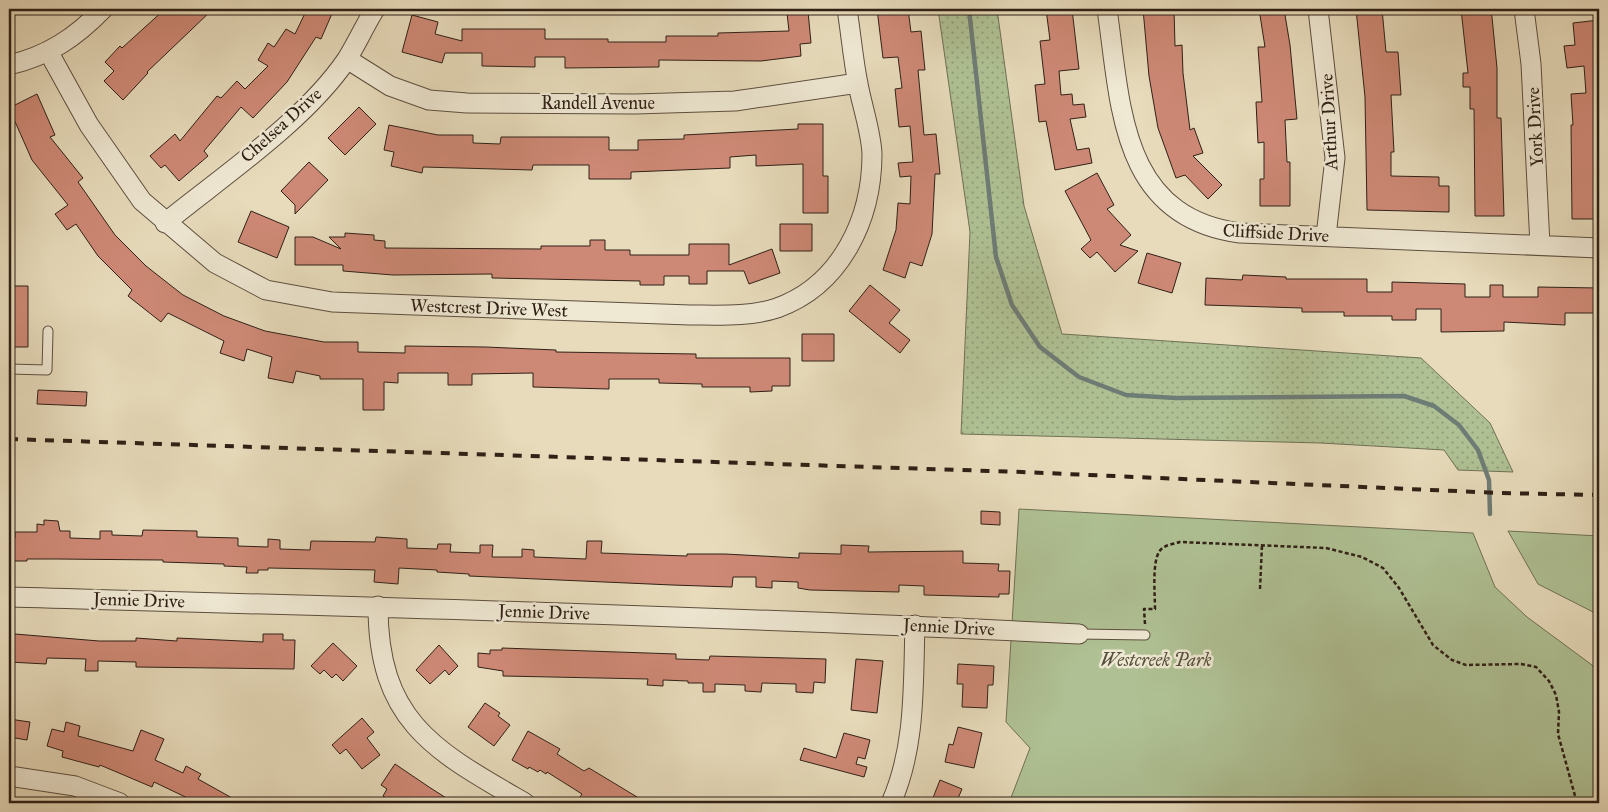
<svg xmlns="http://www.w3.org/2000/svg" width="1608" height="812" font-family="'IM FELL Great Primer',serif">
<style>
.grass{fill:url(#grass-dots);stroke:#6f7055}
.park{fill:#afc194;stroke:#6f7055}
.lines{fill:none;stroke-linecap:round;stroke-linejoin:round}
.stream{stroke:#6e7c76;stroke-width:4.5}
.building{fill:#ce8976;stroke:#2f2016}
.service-casing{stroke:#5d4f3f;stroke-width:11}
.minor-casing{stroke:#5d4f3f;stroke-width:21}
.path{stroke:#2f2016;stroke-width:2.5;stroke-dasharray:4 2.5;stroke-linecap:butt}
.service{stroke:#efe8d3;stroke-width:9}
.minor{stroke:#efe8d3;stroke-width:19}
.rail{stroke:#2f2016;stroke-width:4;stroke-dasharray:9 9;stroke-linecap:butt}
.labels{text-anchor:middle;stroke-width:5;stroke-linejoin:round;paint-order:stroke}
.street-label{font-size:18px;fill:#2f2016;stroke:#efe8d3}
.park-label{font-size:18px;font-style:italic;fill:#55503c;stroke:#efe8d3}
</style>
<defs>
<pattern id="grass-dots" width="8" height="8" patternUnits="userSpaceOnUse" patternTransform="scale(1.25)"><rect width="8" height="8" fill="#afc194"/><path d="M2 2h.1M6 6h.1" fill="none" stroke="#8f9c78" stroke-width="1.8" stroke-linecap="round"/></pattern>
</defs>
<rect width="100%" height="100%" fill="#e7dbbb"/>
<filter id="stains"><feTurbulence type="fractalNoise" baseFrequency=".004" numOctaves="4"/><feColorMatrix values="0 0 0 0 .2 0 0 0 0 .09 0 0 0 0 .02 0 0 0 .5 -.17"/></filter>
<radialGradient id="worn" r=".72"><stop offset=".6" stop-color="#630" stop-opacity="0"/><stop offset="1" stop-color="#630" stop-opacity=".3"/></radialGradient>
<!-- grass -->
<path class="grass" d="M938 9H997L1024 206 1062 334 1421 358 1490 423 1513 472 1458 470 1444 450 1321 443 961 434 970 232Z"/>
<!-- park -->
<path class="park" d="M1019 509 1473 533 1495 587 1527 617 1592 665 1599 676V803H1009L1030 748 1006 722Z
M1508 531 1599 536V619L1593 612 1538 584Z"/>
<g class="lines">
<!-- stream -->
<path class="stream" d="M969 9 996 257 1012 305 1040 347 1079 377 1126 395 1176 398 1404 396 1434 406 1459 425 1478 450 1489 480 1490 514"/>
</g>
<!-- building -->
<path class="building" d="M165 9H213L147 72 148 73 123 100 104 81 114 71 105 62 120 46 122 48Z
M307 9H334L321 39 316 37 287 82 253 118 241 107 204 151 208 156 179 181 165 165 161 168 150 156 175 134 180 141 217 96 221 98 237 81 245 89 268 66 258 60 268 43 274 47 286 29 295 34Z
M877 9H908L911 32 921 31 925 70H918L924 135 936 134 940 174H935L932 234 922 266 910 262 905 278 883 270 896 230 898 203 910 204 911 176 900 177 898 163 913 162 910 126 899 127 895 89 902 88 898 57 883 58Z
M1046 9H1072L1079 69 1059 71 1061 95 1072 94 1073 105 1084 104 1086 117 1070 119 1077 150 1089 148 1092 163 1055 170 1046 121 1039 122 1035 85 1045 84 1040 41 1050 40Z
M1143 9H1174L1175 46 1182 45 1183 73 1190 130 1194 128 1203 153 1193 156 1222 185 1208 199 1185 175 1176 178 1158 128 1149 76Z
M1259 9H1284L1290 45 1297 119 1285 120 1287 162H1290V206H1260V179H1264V142L1258 143 1256 102H1262L1258 47H1265Z
M1356 9H1382L1386 52H1398L1401 95H1391L1394 152H1391V176L1439 177V186H1449V212L1367 210 1365 97Z
M1461 9H1490L1492 17 1497 68V118H1501L1504 216H1475L1474 109H1470V87H1463V73H1468Z
M808 11 811 43 800 44 801 56 761 61 659 60V67L565 68V57H535V67L482 66V53H445L442 63 402 52 412 15 438 22 435 34 462 41V29H545V39H608V42H666V36H718V33L789 31 787 13Z
M1599 20V219H1572L1571 125H1573L1571 94 1586 93 1584 66 1567 68 1564 46 1575 45 1573 23Z
M37 94 55 135 50 137 83 178 78 182 115 235 146 266 183 295 224 316 265 331 324 342H358V352L405 353V346L485 347 556 350V352L696 354V358H790V386H772V391L750 392V387H702V384L659 383V379H609V389L533 387V373L472 374V385H448V373H398V383L384 382V410H363V379H320V376L296 371 293 383 268 378 272 357 247 349 244 361 220 353 224 341 168 313 161 322 128 296 132 290 98 256 76 224 67 230 55 214 68 205 32 160 9 108Z
M359 107 376 124 345 155 328 138Z
M798 124H823V176H828V213H803V164L756 166V155L730 157V168L631 172V179H589V165H533L532 170 423 167 422 173 391 166 394 152 384 150 389 125 438 135H473V143L500 144 501 137H609V150H638V140L684 139V135L798 129Z
M309 162 328 180 295 214V205L281 191Z
M1097 173 1114 205 1107 209 1131 235 1120 245 1138 251 1115 272 1097 252 1090 258 1081 249 1091 240 1065 191Z
M251 211 289 227 277 258 238 242Z
M780 224H812V251H780Z
M345 233 374 235V240L385 241V248L541 249V246H590V240H605V250H630V255H689V244H729V265L772 249 780 273 749 284 744 271H707V284H689V276H664V285H640V281L492 278V274L393 275 343 271V265H295V237H313L341 249 329 237H345Z
M1147 253 1181 263 1172 293 1138 283Z
M1243 275 1286 277V279H1367V292H1392V282L1465 284V297H1490V285H1503V297H1538V287L1599 288V313H1565V325L1504 322V331L1441 332V309H1416V320H1392V316H1344V312H1302V308L1205 305 1206 278 1242 280Z
M870 285 900 310 889 323 910 340 900 353 849 311Z
M9 286H28V347H9Z
M802 334H834V361H802Z
M38 390 87 392 86 406 37 404Z
M981 511 1000 512V525L981 524Z
M44 520 58 521 60 531H70V538L100 539V531H112V535L142 536 143 530 197 531V537L238 538V546L268 547V539L280 540V549L310 550 311 541 375 542 376 537 407 539V548L437 549 438 544H451L450 552 480 553V545H493L492 557H522V549L534 550V557L586 559 587 541H602L601 553 687 556V554H725L799 558V553L841 554V545L869 546 868 552 963 551V563L999 564 998 571H1010L1009 594H999V597L924 595V586L899 585V592L810 590 798 588V582L772 581V588L756 587V577H733L732 587 672 585 469 576V574L437 572V570L399 568 398 584 374 582 375 570 268 568V570H258V573H246L247 567 224 566V564L163 562V560L57 559H27V561H14V558H9V538H15V532H37V524L44 525Z
M15 634 99 641H136V638L177 641V638L263 642V634H283V640H295L294 669 136 667V662L98 661V671H85L86 659 47 658 46 664 9 662 10 635Z
M333 643 357 666 343 681 336 674 332 678 324 670 320 674 311 666Z
M439 645 458 666 449 675 445 670 430 684 416 670Z
M502 648 676 654V659L709 660 710 656 826 659 825 683 814 682 813 693 796 692V684L762 683 761 692 745 691V685L715 684V692H703V683H688V681L663 680V686L647 685 648 679 503 676V671L478 667V653L490 654V650H502Z
M856 659 883 661 877 713 851 710Z
M958 664 994 666 993 685H988L987 708 962 707 963 684H957Z
M485 703 500 713 498 716 510 725 494 746 468 727Z
M362 718 374 732 367 738 380 755 362 769 346 749 340 754 332 745Z
M9 719 30 722 27 740 9 737Z
M66 722 80 726 78 736 133 751 141 730 164 739 155 760 183 773 186 766 201 774 198 779 241 803H198L154 782 152 787 100 765 99 767 62 757 63 751 47 746 52 729 64 732Z
M958 727 982 733 974 768 945 762 949 744 953 745Z
M528 731 560 749 557 754 584 771 589 768 647 803H591L580 797 582 794 547 772 546 774 540 770 538 772 529 767 528 769 512 760Z
M844 733 870 740 865 759 858 757 856 764 867 767 864 777 800 760 804 748 836 758Z
M395 764 429 787 454 803H393L383 796 387 789 381 785Z
M940 780 962 789 956 803H931Z"/>
<g class="lines">
<defs>
<path id="service" d="M9 369 47 370 48 331
M1079 634 1145 635"/>
<path id="minor" d="M1107 9C1121 104 1119 217 1240 233L1599 248
M1318 9 1335 158 1326 236
M1524 9 1531 64 1540 245
M48 51 89 125 142 201 215 263 266 290 332 302 690 315C718 315 750 317 777 308 841 285 872 219 872 154 871 131 862 106 858 84 853 59 851 34 847 9
M347 59 390 86 429 100 467 103 635 104 735 101 858 83
M9 65C48 56 76 37 103 9
M165 223C224 175 305 121 347 59 357 43 365 25 375 9
M9 597C366 607 722 616 1079 634
M378 606C378 722 435 751 525 803
M9 776 75 786 120 803
M891 803C916 747 913 685 915 625"/>
</defs>
<!-- service casing -->
<use href="#service" class="service-casing"/>
<!-- minor casing -->
<use href="#minor" class="minor-casing"/>
<!-- path -->
<path class="path" d="M1260 589 1262 545
M1145 624 1144 609H1155C1155 595 1152 564 1159 552 1163 545 1173 544 1180 542L1326 548 1362 557 1383 568 1399 588 1433 645 1452 660 1466 665 1521 664 1536 667 1549 681 1556 695 1559 712 1558 734 1577 803"/>
<!-- service -->
<use href="#service" class="service"/>
<!-- minor -->
<use href="#minor" class="minor"/>
<!-- rail -->
<path class="rail" d="M9 439 1022 472 1500 493 1599 495"/>
</g>
<g class="labels">
<!-- street labels -->
<g class="street-label">
<text x="598" y="109">Randell Avenue</text>
<text transform="translate(1329 122) rotate(-93)" y="6">Arthur Drive</text>
<text transform="translate(281 125) rotate(-42)" y="6">Chelsea Drive</text>
<text transform="translate(1535 127) rotate(-93)" y="6">York Drive</text>
<text transform="translate(1276 233) rotate(3)" y="6">Cliffside Drive</text>
<text transform="translate(489 308) rotate(2)" y="6">Westcrest Drive West</text>
<text transform="translate(139 600) rotate(2)" y="6">Jennie Drive</text>
<text transform="translate(544 612) rotate(2)" y="6">Jennie Drive</text>
<text transform="translate(949 627) rotate(3)" y="6">Jennie Drive</text>
</g>
<!-- park labels -->
<g class="park-label">
<text x="1156" y="666">Westcreek Park</text>
</g>
</g>
<!-- margin -->
<rect width="1608" height="812" fill="none" stroke="#e7dbbb" stroke-width="30"/>
<rect x="10" y="10" width="1588" height="792" fill="none" stroke="#2f2016" stroke-width="2.5"/>
<rect x="15" y="15" width="1578" height="782" fill="none" stroke="#2f2016"/>
<rect width="100%" height="100%" filter="url(#stains)"/>
<rect width="100%" height="100%" fill="url(#worn)"/>
</svg>
